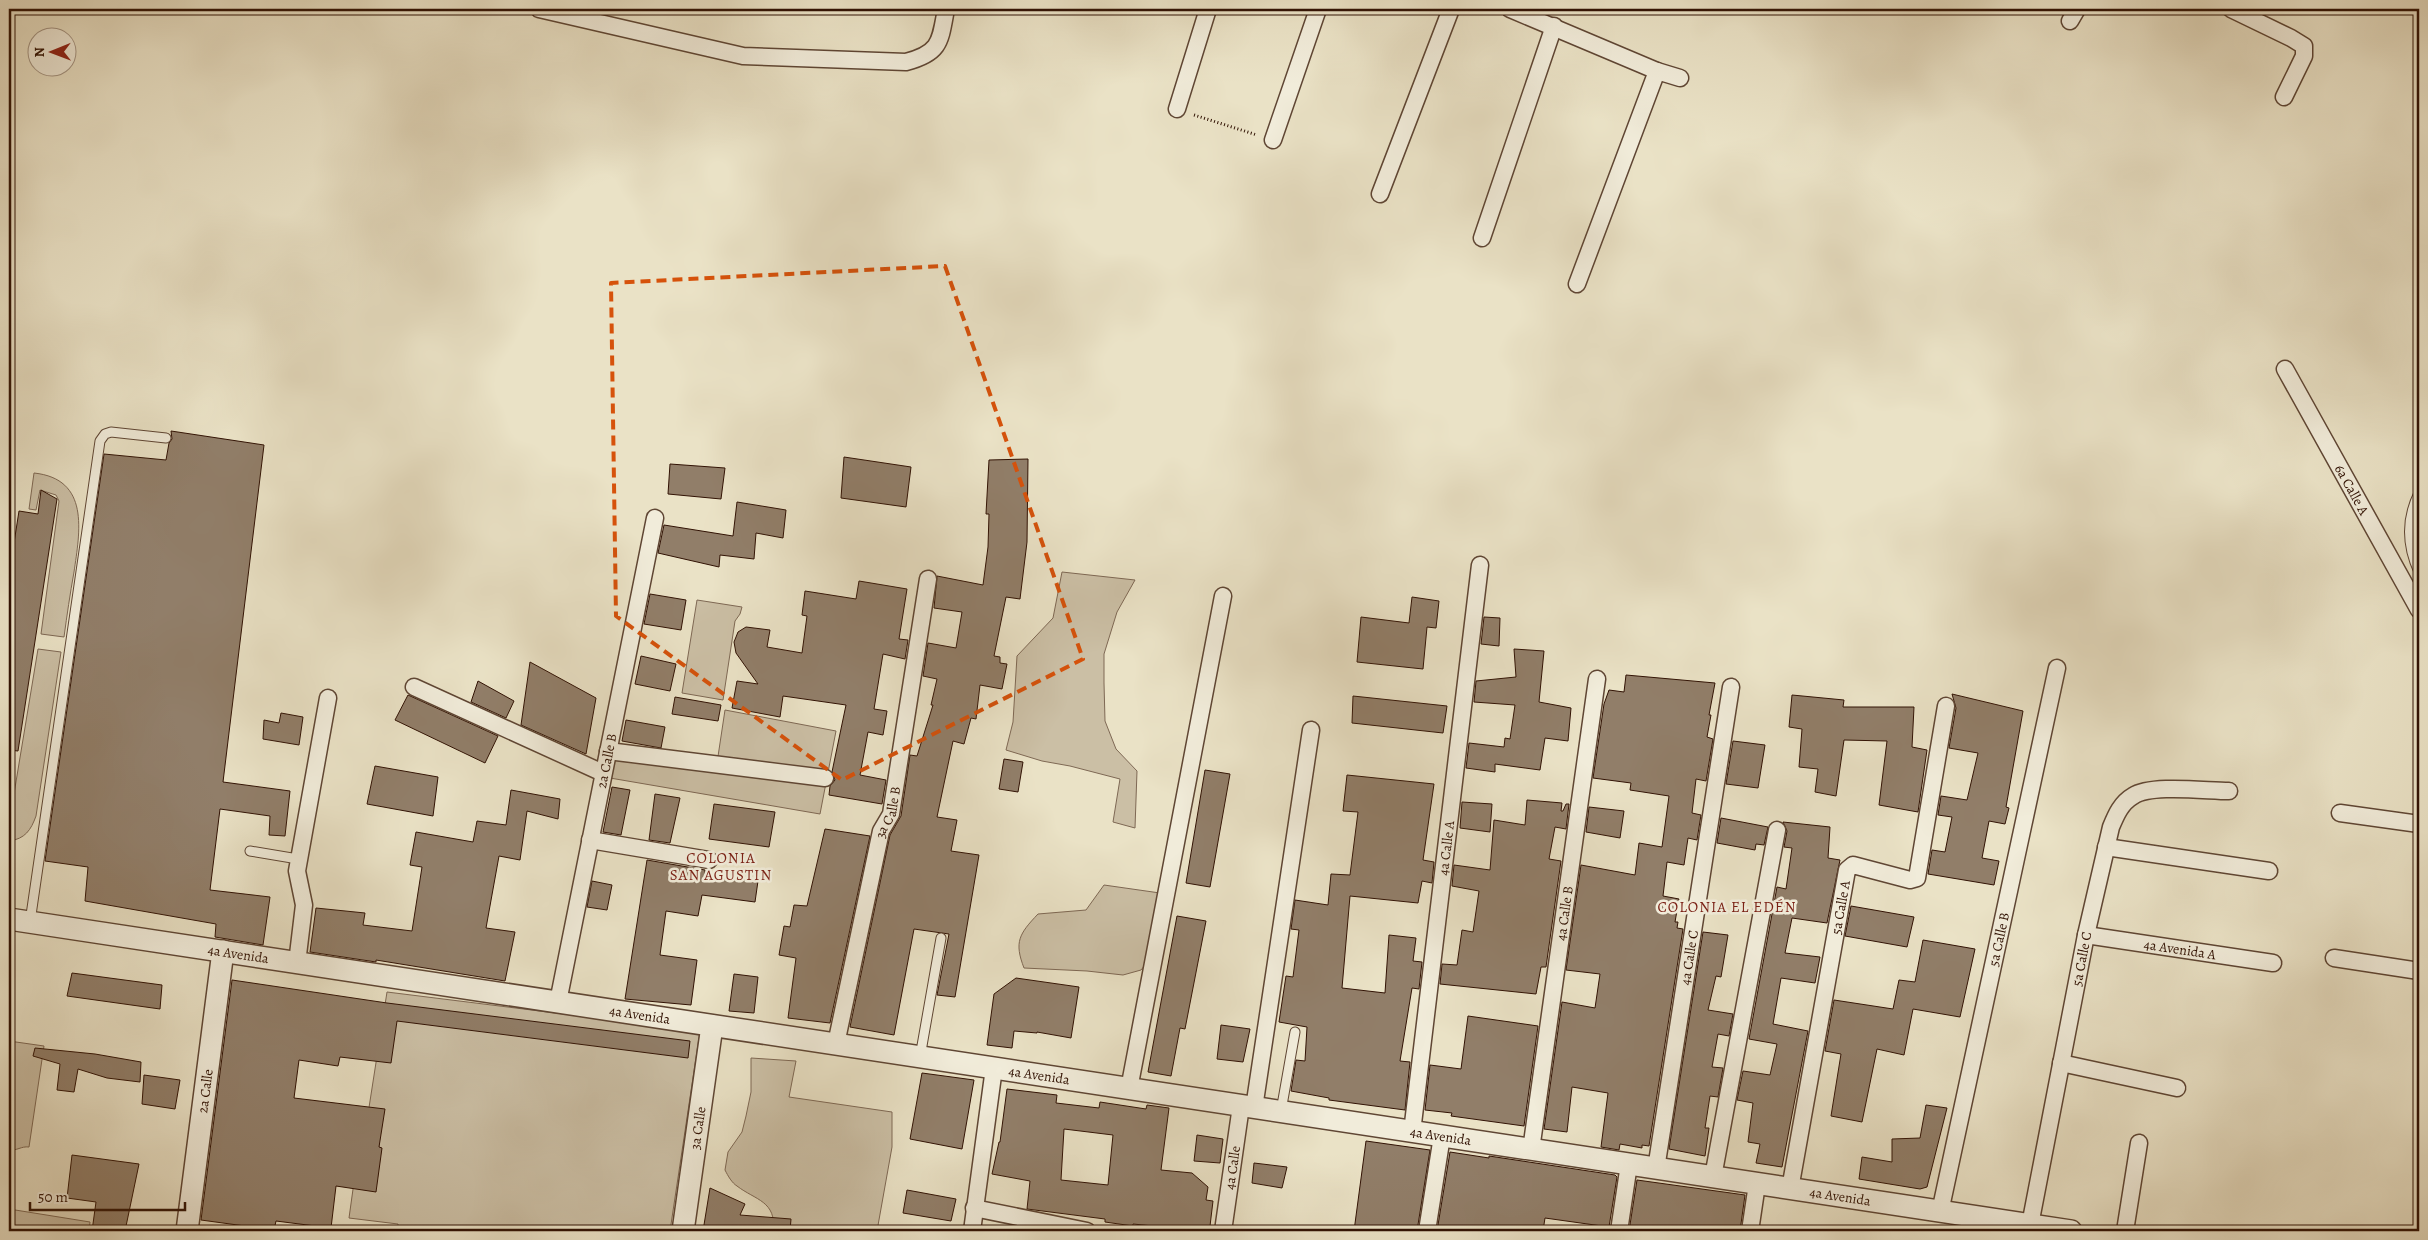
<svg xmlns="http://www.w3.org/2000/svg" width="2428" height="1240" font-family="Alegreya,serif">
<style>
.green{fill:#cbbfa5;stroke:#7e6854}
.building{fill:#917e69;stroke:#311204;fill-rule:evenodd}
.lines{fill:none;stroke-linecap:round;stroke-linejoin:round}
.service-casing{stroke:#5f4634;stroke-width:11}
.minor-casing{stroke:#5f4634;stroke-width:19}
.tertiary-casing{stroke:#5f4634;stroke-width:24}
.path{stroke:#311204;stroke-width:3;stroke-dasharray:1 2.5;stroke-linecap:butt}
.service{stroke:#f1ecda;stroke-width:9}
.minor{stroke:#f1ecda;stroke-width:16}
.tertiary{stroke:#f1ecda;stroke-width:21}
.marked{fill:none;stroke:#d6520b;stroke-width:4;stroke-dasharray:10 6;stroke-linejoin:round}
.labels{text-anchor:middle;stroke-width:5;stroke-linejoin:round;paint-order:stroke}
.street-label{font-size:14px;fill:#311204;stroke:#f1ecda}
.neighbourhood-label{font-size:15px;letter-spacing:1px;fill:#7a1f14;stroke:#f1ecda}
</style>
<rect width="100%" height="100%" fill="#eae2c6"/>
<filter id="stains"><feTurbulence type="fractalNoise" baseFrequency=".004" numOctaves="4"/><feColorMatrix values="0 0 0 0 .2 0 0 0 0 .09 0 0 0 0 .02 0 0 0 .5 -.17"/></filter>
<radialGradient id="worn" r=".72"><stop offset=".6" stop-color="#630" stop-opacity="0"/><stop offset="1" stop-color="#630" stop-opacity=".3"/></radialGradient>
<!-- green -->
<path class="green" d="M34 473C90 479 80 531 74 572 70 594 67 615 64 637L41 634 59 501 56 495 40 490 36 510 29 509Z
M1062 572 1135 580 1117 612 1104 654V683L1105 721 1116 749 1137 771 1135 828 1113 822 1120 779 1070 766 1042 761 1006 750 1013 722 1017 656 1053 618Z
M697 600 742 607 740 614 735 621 723 700 682 693Z
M38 649 61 652 36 816C31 830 25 839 9 841V824Z
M725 710 836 731 820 814 610 778 616 743 717 763Z
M1104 885 1160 893 1146 964 1141 970 1123 975 1087 971 1024 968C1014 942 1019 934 1038 914L1086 910Z
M387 992 700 1031 670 1231H398V1224L349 1218 359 1146H363Z
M9 1041 44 1046 29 1147C21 1146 17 1151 9 1150Z
M751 1058 796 1061 789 1097 892 1112V1147L877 1231H773C777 1201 755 1200 737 1186 732 1183 728 1176 725 1170L728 1152 742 1132 746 1116 751 1092Z
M9 1209 90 1222 89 1231H9Z"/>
<!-- building -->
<path class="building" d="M171 431 264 445 223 782 290 791 285 836 269 835 270 816 220 809 210 890 270 897 263 945 215 937 216 924 85 901 88 867 45 861 104 454 166 460 169 443 172 439Z
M844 457 911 467 906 507 841 498Z
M1028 459 1027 542 1020 599 1006 597 994 656 1000 657V663L1007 664 1002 689 980 685 976 719 971 718 964 744 953 741 937 817 957 820 951 851 979 855 955 997 937 995 949 934 914 929 894 1035 850 1027 890 835 901 816 910 755 917 756 933 705H931L937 679 923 676 928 643 956 648 962 612 934 608 937 576 983 585 988 547 989 514H986L989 460Z
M670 464 725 468 721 499 668 494Z
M41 490 57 499 18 751 9 750V575L19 511 38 514Z
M737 502 786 510 783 538 756 533 754 559 720 555 719 567 658 553 664 525 733 536Z
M859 581 907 589 899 639 908 640 905 659 883 654 874 709 887 711 883 735 868 732 860 775 886 780 882 804 829 795 830 786 835 780 832 772 846 705 783 696 780 717 732 708 737 681 758 684 736 653 734 642 738 632 746 627 770 630 767 647 802 653 807 616 802 615 805 591 856 599Z
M650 594 686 600 681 630 644 624Z
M1412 597 1439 601 1436 628 1427 627 1423 669 1357 662 1361 617 1409 623Z
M1484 617 1500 618 1499 646 1481 644Z
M1514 649 1544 651 1539 702 1571 708 1568 741 1545 738 1540 770 1495 764V772L1466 768 1469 743 1504 747 1505 738 1510 739 1515 705 1474 702 1476 681 1516 677Z
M641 656 676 664 670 691 635 684Z
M530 662 596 698 586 754 521 725Z
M1626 675 1715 683 1709 715H1711L1707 737 1713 739 1706 781 1696 779 1692 813 1701 815 1697 840 1688 838 1684 865 1667 862 1663 896 1679 899 1675 922H1678L1677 928 1683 929 1649 1146 1642 1145V1148L1620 1144 1619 1150 1601 1147 1608 1093 1572 1087 1567 1132 1544 1129 1562 1002 1595 1008 1600 974 1566 970 1581 865 1635 875 1639 843 1662 847 1669 796 1630 790 1631 783 1593 778 1604 704 1609 690 1624 692Z
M478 681 514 701 506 718 471 702Z
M1952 694 2023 711 2006 807 2009 808 2005 824 1989 821 1982 858 1999 861 1994 885 1928 874 1932 850 1945 852 1952 817 1938 815 1941 796 1967 800 1978 753 1949 748 1956 708Z
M408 695 498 736 485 763 395 720Z
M1792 695 1844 700 1843 707H1914L1912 747 1927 750 1918 812 1879 805 1887 741 1844 740 1836 796 1815 792 1818 769 1799 767 1802 729 1789 727Z
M1353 696 1447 706 1443 733 1352 723Z
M675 697 721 705 718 721 672 714Z
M281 713 303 717 299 745 263 739 264 720 279 723Z
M626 720 665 727 661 748 622 741Z
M1733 741 1765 745 1758 788 1726 784Z
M1004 759 1023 762 1018 792 999 789Z
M375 766 438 777 433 816 367 804Z
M1205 770 1230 774 1210 887 1186 883Z
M1347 775 1434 784 1423 860 1434 862 1432 883 1422 881 1418 903 1350 896 1342 988 1385 993 1389 935 1416 938 1413 961 1422 962 1419 989 1412 988 1400 1061 1410 1062 1405 1110 1329 1100V1098L1291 1091 1296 1060 1305 1061 1307 1027 1279 1022 1286 976 1293 977 1299 930 1291 929 1295 900 1328 905 1331 874 1350 875 1358 812 1343 811Z
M612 787 630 790 621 835 603 832Z
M511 790 560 799 558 819 527 811 520 860 499 856 486 928 515 932 505 981 376 960V962L310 952 316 908 365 913 363 925 412 931 422 867 410 865 416 832 473 842 477 821 506 825Z
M655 794 680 798 670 843 649 840Z
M1527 800 1562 803 1561 811H1563L1566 804H1569L1566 829 1555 827 1549 859 1561 861 1546 967H1541L1536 994 1440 984 1442 964 1457 965 1462 930 1473 932 1479 891 1452 886 1454 865 1490 870 1494 820 1525 825Z
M1462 802 1492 804 1490 832 1460 828Z
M714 804 775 812 769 847 709 839Z
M1589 807 1624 811 1620 838 1586 832Z
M1721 818 1768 827 1764 845 1756 844 1755 850 1717 843Z
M1783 822 1830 827 1828 858 1840 860 1827 923 1792 918 1785 953 1820 957 1815 983 1781 978 1773 1024 1808 1031 1782 1167 1756 1163 1760 1144 1748 1142 1753 1103 1737 1100 1743 1071 1770 1075 1777 1044 1749 1039 1777 887 1786 889 1792 848 1784 847 1787 831Z
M825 829 870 836 830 1023 788 1018 796 958 779 955 784 926 790 927 794 905 807 906Z
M647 860 705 870V874L758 881 755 902 702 895 698 916 666 911 660 955 697 960 691 1005 625 999Z
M592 881 612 885 607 910 587 907Z
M1851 906 1914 917 1907 947 1845 936Z
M1177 916 1206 921 1185 1029 1180 1028 1171 1076 1148 1072Z
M1703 932 1728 935 1721 977 1716 976 1708 1010 1733 1014 1729 1036 1718 1034 1712 1067 1723 1068 1718 1097 1710 1096 1705 1128H1709L1705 1156 1669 1149Z
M1923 940 1975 949 1960 1017 1913 1009 1904 1055 1877 1049 1862 1122 1831 1116 1841 1054 1825 1051 1834 1000 1893 1009 1899 980 1915 982Z
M72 973 162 985 160 1009 67 996Z
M734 974 758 977 754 1013 729 1011Z
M1016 978 1079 987 1071 1038 1037 1032V1033L1014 1031 1012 1048 987 1045 994 994Z
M232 980 387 1003 690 1041 688 1058 397 1021 391 1063 340 1057 338 1066 299 1060 294 1098 385 1109 379 1147 382 1148 376 1192 336 1186 331 1228 276 1221 274 1230 201 1220Z
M1468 1016 1538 1026 1524 1126 1451 1116 1452 1113 1425 1110 1430 1065 1461 1069Z
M1221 1025 1250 1029 1243 1062 1217 1059Z
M35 1048 95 1054 141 1062 140 1082 107 1078 78 1069 74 1092 57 1090 60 1064 33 1056Z
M922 1073 974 1080 962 1149 910 1139Z
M144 1075 180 1080 175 1109 142 1104Z
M1007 1089 1057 1095 1056 1103 1099 1108 1100 1102 1146 1109 1147 1105 1169 1108 1161 1170 1192 1173 1208 1187 1206 1200 1213 1201 1210 1226 1204 1231 1133 1224V1226L1105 1222V1219L1027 1209 1030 1181 992 1174 999 1142H1000ZM1064 1129 1113 1135 1108 1185 1061 1180Z
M1926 1105 1947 1108 1927 1187 1920 1189 1859 1179 1862 1157 1892 1162V1139L1920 1138Z
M1197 1135 1223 1139 1220 1163 1194 1161Z
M1366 1141 1430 1150 1417 1231H1354Z
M1450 1152 1489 1158V1156L1615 1175 1617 1177 1609 1227 1545 1218 1543 1231H1437Z
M72 1155 139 1164 125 1231H92L96 1202 67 1198Z
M1254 1163 1287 1167 1282 1188 1252 1183Z
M1637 1180 1745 1195 1740 1231H1629Z
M710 1188 745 1204 740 1215 791 1219 790 1231H703Z
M907 1190 956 1199 951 1221 903 1213Z"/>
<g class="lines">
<defs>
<path id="service" d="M2419 493C2406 519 2407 546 2419 572
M250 851 298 859
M30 922 100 441 105 434 111 432 166 438
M920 1057 941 938
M1281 1111 1295 1032"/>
<g id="minor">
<path d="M539 9 743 56 906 62C941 53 940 41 946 9"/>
<path d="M1510 9 1657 71 1680 78"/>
<path d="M2231 9 2291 38 2304 46V56L2284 97"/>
<path d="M2070 21 2077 9"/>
<path d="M1177 109 1208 9"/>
<path d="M1273 140 1318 9"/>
<path d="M1380 194 1451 9"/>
<path d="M1482 238 1554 26"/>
<path d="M1577 284 1657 71"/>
<path id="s1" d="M2285 369 2419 610"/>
<path d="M414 687 603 773"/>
<path d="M608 751 825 778"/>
<path d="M2340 813 2419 824"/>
<path d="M590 840 709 860"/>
<path d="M2106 847 2269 871"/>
<path id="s2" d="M2086 935 2273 963"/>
<path d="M2334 958 2419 971"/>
<path d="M297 963 304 905 297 871 328 698"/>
<path id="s3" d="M558 1002 655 518"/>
<path id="s4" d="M836 1044 881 831 891 814 928 579"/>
<path d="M2061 1063 2177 1088"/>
<path d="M1129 1089 1223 596"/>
<path d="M1254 1108 1311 730"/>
<path id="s5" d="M1412 1132 1480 565"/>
<path id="s6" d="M1531 1150 1597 679"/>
<path id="s7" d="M1656 1169 1731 687"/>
<path d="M1713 1177 1777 830"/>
<path id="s8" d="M1790 1189 1847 870 1853 865 1910 880 1917 878 1946 706"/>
<path d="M974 1208 1087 1231"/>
<path id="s9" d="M1940 1212 2057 668"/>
<path id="s10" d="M2030 1225 2086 935 2111 827C2116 815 2121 803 2133 796 2151 784 2206 791 2229 791"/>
<path d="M972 1231 994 1068"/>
<path id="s11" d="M1223 1231 1241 1106"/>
<path d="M1427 1231 1442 1136"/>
<path d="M1619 1231 1629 1164"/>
<path d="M1750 1231 1757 1184"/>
<path d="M2125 1231 2139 1143"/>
</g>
<g id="tertiary">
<path id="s12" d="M9 919 2071 1231"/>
<path id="s13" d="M187 1231 223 951"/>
<path id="s14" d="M683 1231 712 1026"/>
</g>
</defs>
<!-- service casing -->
<use href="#service" class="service-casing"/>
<!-- minor casing -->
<use href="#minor" class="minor-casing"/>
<!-- tertiary casing -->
<use href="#tertiary" class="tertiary-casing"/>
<!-- path -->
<path class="path" d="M1194 115 1257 135"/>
<!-- service -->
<use href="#service" class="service"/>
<!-- minor -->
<use href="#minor" class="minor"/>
<!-- tertiary -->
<use href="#tertiary" class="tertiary"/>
</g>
<!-- marked area -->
<path class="marked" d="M945 266 1083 659 842 780 616 616 611 283Z"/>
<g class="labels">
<!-- street labels -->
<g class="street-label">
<text dy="5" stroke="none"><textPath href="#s1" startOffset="138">6a Calle A</textPath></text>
<text dy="5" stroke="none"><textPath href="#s3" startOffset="246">2a Calle B</textPath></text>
<text dy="5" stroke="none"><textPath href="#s4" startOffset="238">3a Calle B</textPath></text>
<text dy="5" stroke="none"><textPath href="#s5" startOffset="286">4a Calle A</textPath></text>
<text dy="5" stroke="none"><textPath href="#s8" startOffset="286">5a Calle A</textPath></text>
<text dy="5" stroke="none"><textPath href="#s6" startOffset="239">4a Calle B</textPath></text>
<text dy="5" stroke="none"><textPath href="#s9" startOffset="279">5a Calle B</textPath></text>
<text dy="5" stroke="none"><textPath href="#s2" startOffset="95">4a Avenida A</textPath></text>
<text dy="5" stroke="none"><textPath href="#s12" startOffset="232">4a Avenida</textPath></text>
<text dy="5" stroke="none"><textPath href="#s7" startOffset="214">4a Calle C</textPath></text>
<text dy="5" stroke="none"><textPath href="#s10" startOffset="271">5a Calle C</textPath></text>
<text dy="5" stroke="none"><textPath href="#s12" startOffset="638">4a Avenida</textPath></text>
<text dy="5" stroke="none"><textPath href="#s12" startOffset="1042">4a Avenida</textPath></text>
<text dy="5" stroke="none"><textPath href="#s13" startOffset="141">2a Calle</textPath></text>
<text dy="5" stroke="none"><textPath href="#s14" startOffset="104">3a Calle</textPath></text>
<text dy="5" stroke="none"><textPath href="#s12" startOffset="1448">4a Avenida</textPath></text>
<text dy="5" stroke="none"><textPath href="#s11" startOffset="64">4a Calle</textPath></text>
<text dy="5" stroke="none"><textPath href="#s12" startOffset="1852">4a Avenida</textPath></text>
</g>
<!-- neighbourhood labels -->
<g class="neighbourhood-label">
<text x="721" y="863">COLONIA<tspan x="721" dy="17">SAN AGUSTIN</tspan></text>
<text x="1727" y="912">COLONIA EL EDÉN</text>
</g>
</g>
<!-- margin -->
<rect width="2428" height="1240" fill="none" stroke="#eae2c6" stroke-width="30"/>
<rect x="10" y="10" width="2408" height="1220" fill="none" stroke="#311204" stroke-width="2.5"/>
<rect x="15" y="15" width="2398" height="1210" fill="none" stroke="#311204"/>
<!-- north arrow -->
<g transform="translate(52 52) rotate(269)"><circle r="24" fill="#f1ecda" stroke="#a49584"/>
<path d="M0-4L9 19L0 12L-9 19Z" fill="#8f2418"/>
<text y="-8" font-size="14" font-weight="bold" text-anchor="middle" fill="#311204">N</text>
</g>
<!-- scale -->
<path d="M30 1202v8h155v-8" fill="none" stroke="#311204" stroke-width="2.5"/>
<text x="38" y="1202" font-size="15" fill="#311204" stroke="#f1ecda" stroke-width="4" paint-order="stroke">50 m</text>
<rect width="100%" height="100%" filter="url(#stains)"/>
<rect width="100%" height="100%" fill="url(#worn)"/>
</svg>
